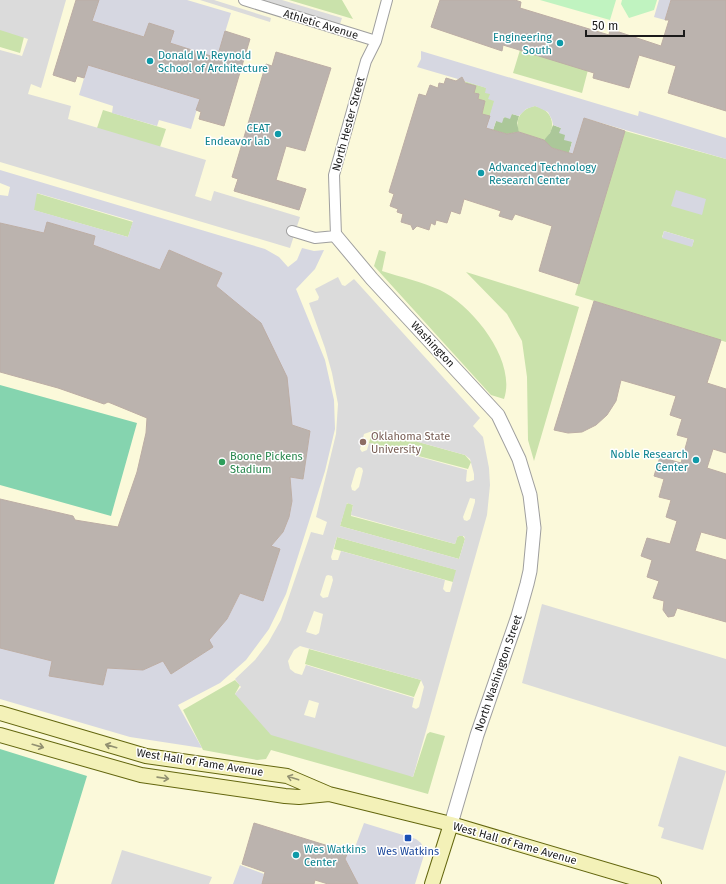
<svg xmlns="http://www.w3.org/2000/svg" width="726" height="884" font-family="'Fira Sans',sans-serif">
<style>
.education{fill:#fbf9da}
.grass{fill:#cae2ab;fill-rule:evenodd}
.forest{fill:#abc799}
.park{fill:#c0f3c0}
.pitch{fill:#85d4af}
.parking{fill:#dbdbdb;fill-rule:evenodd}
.plaza{fill:#d6d7e1;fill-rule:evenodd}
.building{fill:#bbb3ae;stroke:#bcada5}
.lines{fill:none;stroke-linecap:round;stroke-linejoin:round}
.minor-casing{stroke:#9f9f9f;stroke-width:12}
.tertiary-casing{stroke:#9f9f9f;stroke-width:15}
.secondary-casing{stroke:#63660e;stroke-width:16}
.minor{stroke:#fff;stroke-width:10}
.tertiary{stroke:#fff;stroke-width:13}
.secondary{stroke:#f3f1b8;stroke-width:14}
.oneway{stroke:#929171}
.culture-dot{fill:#0f9aa8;stroke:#fff;stroke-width:1.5}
.education-dot{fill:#8d6e63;stroke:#fff;stroke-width:1.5}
.leisure-dot{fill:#2e9e5b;stroke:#fff;stroke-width:1.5}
.transit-dot{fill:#1a4fb4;stroke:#fff;stroke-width:1.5}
.labels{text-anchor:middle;stroke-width:3;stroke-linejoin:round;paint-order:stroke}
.street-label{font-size:11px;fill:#1b1b1b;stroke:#fff}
.culture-label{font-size:11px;fill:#0d838f;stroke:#fff;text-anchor:end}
.education-label{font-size:11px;fill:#785e54;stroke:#fff;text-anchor:start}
.leisure-label{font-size:11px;fill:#27864d;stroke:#fff;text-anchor:start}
.transit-label{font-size:11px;fill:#164399;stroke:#fff}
</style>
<rect width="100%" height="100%" fill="#ece7e1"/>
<!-- education -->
<path class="education" d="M0 0H726V884H0Z"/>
<!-- grass -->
<path class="grass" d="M289 0H342L353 19Z
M0 29 24 37 20 53 0 47Z
M520 50 588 70 582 93 513 73Z
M464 81 487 88 495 100 490 116 482 114 485 101 478 99 479 94 474 93Z
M535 106C553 109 558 129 544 140L519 132C514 119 522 108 535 106Z
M103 110 166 129 159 150 96 131Z
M625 131 726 159V342L575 295ZM664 231 694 240 692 246 662 237Z
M36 193 133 222 128 237 33 210Z
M379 250 386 252 382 271C401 277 422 282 440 290 473 306 517 361 504 399L491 395 374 266Z
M466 272 579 307 534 461 528 440 527 377 522 341 507 314Z
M375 430 465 455 471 462 468 469 369 443 372 431Z
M349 503 353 505 351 516 455 544 457 537 462 535 465 539 459 559 340 526 346 504Z
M337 537 457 570 453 582 334 549Z
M309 649 421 680 414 697 305 664Z
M235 680 240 685 235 694 413 777 427 734 430 732 445 736 428 794 271 750 266 759 257 760 203 750 183 710Z"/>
<!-- forest -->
<path class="forest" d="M512 114 519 116 517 123 519 132 507 134 493 130 496 121Z
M553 125 561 128 572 142 569 153 552 148 544 140 550 133Z"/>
<!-- park -->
<path class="park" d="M540 0H616L610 20Z
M622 0H657L654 10 629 18 621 4Z"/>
<!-- pitch -->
<path class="pitch" d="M0 385 137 423 111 516 0 485Z
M0 749 87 776 54 884H0Z"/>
<!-- parking -->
<path class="parking" d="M0 0H66L41 88 31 84 28 94 71 106 68 119 206 160 195 196 211 201 214 191 300 217 290 248 0 162V50L22 56 28 39 0 30Z
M200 0H214L271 18 270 22Z
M263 0H282L342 18 340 24Z
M338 277 342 285 345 286 354 279 480 418 473 426 483 437 489 468 490 485 487 515 413 777 271 735 235 694 241 687 235 679 255 660 268 643 281 620 311 532 323 535 327 522 316 517 336 434 338 404 332 373 325 348 309 303 318 300 319 297 315 289ZM375 430 465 455 470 459 474 474V480L468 482 466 481 467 470 369 443 367 450 362 452 360 449 364 434ZM359 467 362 468 363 471 359 487 355 491 352 490 351 486 356 469ZM470 498 475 499V502L470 519 467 521 464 520 463 517ZM347 503 353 505 351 515 455 544 458 536H464L465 539 459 559 340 526ZM337 537 456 570 450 592H446L443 589 445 580 341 551 338 560H332L331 557ZM328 575 332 576 333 580 328 597 323 598 320 595 326 576ZM314 611 323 614 319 633 316 635 306 632ZM300 646 421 680 424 687 419 707 416 709 412 707 414 698 306 665 302 675 295 673 290 669 288 661 294 650ZM309 700 319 703 315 718 304 715Z
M542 604 726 659V747L522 683Z
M679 756 726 771 703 850 661 838 664 828 658 826Z
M122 850 212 877 209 884H111Z"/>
<!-- plaza -->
<path class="plaza" d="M99 0H187L231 13 217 58 170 43 173 31 149 23 144 37 92 21Z
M659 0H671L665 20 654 17Z
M421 51 638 116 639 111 726 138V159L584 118 573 154 569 153 572 142 564 140 565 135 559 133 561 128 553 125 552 120 548 112 535 106 526 109 519 116 512 114 510 119 504 117 502 123 496 121 493 130 486 128 494 101 488 99 490 94 485 93 486 88 464 81 462 78 458 79 417 67 421 59Z
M88 65 200 99 191 129 159 120 157 126 112 113 113 106 79 95Z
M0 170 265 249 279 257 288 267 297 260 302 248 314 251 324 250 315 269 296 289 325 360 334 400 335 429 325 471 286 594 269 629 246 660 220 683 178 705 202 748 130 737 0 699V648L52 661 49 676 103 685 107 668 143 670 163 661 171 674 213 647 208 640 227 619 240 593 263 601 280 549 271 546 283 532 289 517 292 501 290 477 303 479 310 431 292 425 216 286 222 273 169 250 160 270 93 245 95 236 47 222 44 233 0 223V195L8 196 10 187 0 183ZM37 193 133 221 128 237 34 210Z
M676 190 706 199 702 215 671 206Z
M664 231 694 240 692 247 662 238Z
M364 823 416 839 421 843 425 852 415 884H358L345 859 348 852 354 850Z
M240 865 264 874 262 884H233Z"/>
<!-- building -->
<path class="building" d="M76 0H99L92 21 144 37 149 23 174 31 170 43 217 58 225 31 250 39 224 126 199 119 201 112 196 110 200 99 88 65 84 78 77 76 75 82 53 75Z
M440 0H515L521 2 520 8 609 35 610 29 661 46 669 20H665L671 0H726V111L668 93 676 66 639 55 629 88 593 78 594 73 503 45 502 51 431 27Z
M276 52 331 68 305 151 286 146 276 180 306 189 299 210 234 191 238 179 232 177 266 64 272 66Z
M462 77 465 83 476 86 474 93 479 94 478 99 485 101 482 114 490 116 486 128 507 134 519 132 544 140 552 148 573 154 584 118 625 131 579 284 539 271 552 226 515 214 512 220 499 216 501 211 464 199 460 214 451 211 447 223 436 220 435 225 431 223 429 230 417 226 413 230 411 225 401 222 403 214 397 212 398 209 390 206 394 194 389 192 419 94 426 96 430 85 438 88 439 83 444 84 446 78 456 81Z
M47 222 95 236 93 245 160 270 169 250 222 273 216 286 261 323 287 377 292 425 310 431 303 479 290 477 292 501 289 517 283 532 271 546 280 549 263 601 240 593 227 619 209 640 213 647 171 674 163 661 143 670 107 668 103 685 49 676 52 661 0 648V499L73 516 75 520 118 527 137 472 146 433 147 418 108 402 104 404 58 388 0 372V223L44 233Z
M594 301 721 340 707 383 726 389V453L713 449 707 468 726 474V539L701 532 695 551 726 560V622L677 608 674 616 668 617 663 610 664 601 653 598 659 581 647 577 652 560 641 556 647 538 670 544 677 521 666 517 671 500 659 497 664 479 654 476 660 457 681 463 688 438 677 435 682 419 670 415 676 396 621 380 616 401 607 415 596 425 582 432 568 433 554 430Z
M254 823 348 852 345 859 358 884H328L315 880 314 884H262L265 872 242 864Z"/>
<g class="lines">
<defs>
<path id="minor" d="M244 0 376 41
M292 231 315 238 336 236 334 175 366 61 376 41 387 0"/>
<path id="tertiary" d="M336 236 372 279 498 415 519 459 530 495 534 528 530 571 527 584 518 616 477 735 451 824"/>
<path id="secondary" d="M0 713 146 756 287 776 329 794 451 824 654 884
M0 735 141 775 285 796 299 797 329 794
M432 884 451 824"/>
</defs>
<!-- minor casing -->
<use href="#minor" class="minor-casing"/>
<!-- tertiary casing -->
<use href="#tertiary" class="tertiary-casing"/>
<!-- secondary casing -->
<use href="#secondary" class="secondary-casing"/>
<!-- minor -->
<use href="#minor" class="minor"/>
<!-- tertiary -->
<use href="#tertiary" class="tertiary"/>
<!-- secondary -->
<use href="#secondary" class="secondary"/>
</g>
<!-- one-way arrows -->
<defs><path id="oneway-shaft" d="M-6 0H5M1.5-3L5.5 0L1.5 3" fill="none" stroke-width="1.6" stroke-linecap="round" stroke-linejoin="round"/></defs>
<g class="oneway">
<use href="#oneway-shaft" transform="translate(38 746) rotate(16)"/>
<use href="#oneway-shaft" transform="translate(111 746) rotate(-164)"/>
<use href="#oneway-shaft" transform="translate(163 778) rotate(8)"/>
<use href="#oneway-shaft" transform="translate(293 778) rotate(-162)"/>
</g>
<!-- markers -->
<g class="culture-dot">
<circle cx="560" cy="43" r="4"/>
<circle cx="150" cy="61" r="4"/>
<circle cx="278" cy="134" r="4"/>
<circle cx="481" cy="173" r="4"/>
<circle cx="696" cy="460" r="4"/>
<circle cx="296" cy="855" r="4"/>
</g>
<circle class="education-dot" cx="363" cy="442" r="4"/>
<circle class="leisure-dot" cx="222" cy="462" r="4"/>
<rect class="transit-dot" x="404" y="834" width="8" height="8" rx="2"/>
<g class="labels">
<!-- street labels -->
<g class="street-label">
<text transform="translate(321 24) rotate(17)" y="4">Athletic Avenue</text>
<text transform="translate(348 124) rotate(-75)" y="4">North Hester Street</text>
<text transform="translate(433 344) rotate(47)" y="4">Washington</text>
<text transform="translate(498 673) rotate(-71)" y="4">North Washington Street</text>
<text transform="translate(200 762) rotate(9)" y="4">West Hall of Fame Avenue</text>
<text transform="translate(515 843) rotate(16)" y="4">West Hall of Fame Avenue</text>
</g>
<!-- culture labels -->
<g class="culture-label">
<text x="552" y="41">Engineering<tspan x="552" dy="13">South</tspan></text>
<text x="158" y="59" text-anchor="start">Donald W. Reynold<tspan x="158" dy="13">School of Architecture</tspan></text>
<text x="270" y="132">CEAT<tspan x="270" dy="13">Endeavor lab</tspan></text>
<text x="489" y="171" text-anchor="start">Advanced Technology<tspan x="489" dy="13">Research Center</tspan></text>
<text x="688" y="458">Noble Research<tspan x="688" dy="13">Center</tspan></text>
<text x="304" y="853" text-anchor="start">Wes Watkins<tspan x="304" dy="13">Center</tspan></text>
</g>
<!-- education labels -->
<g class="education-label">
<text x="371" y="440">Oklahoma State<tspan x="371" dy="13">University</tspan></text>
</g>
<!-- leisure labels -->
<g class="leisure-label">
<text x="230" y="460">Boone Pickens<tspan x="230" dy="13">Stadium</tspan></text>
</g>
<!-- transit labels -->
<g class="transit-label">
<text x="408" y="855">Wes Watkins</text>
</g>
</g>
<!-- scale -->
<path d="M586 30v6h98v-6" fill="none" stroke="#1b1b1b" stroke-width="2"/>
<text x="592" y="30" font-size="12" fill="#1b1b1b" stroke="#ffffff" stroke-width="3" paint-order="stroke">50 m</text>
</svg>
